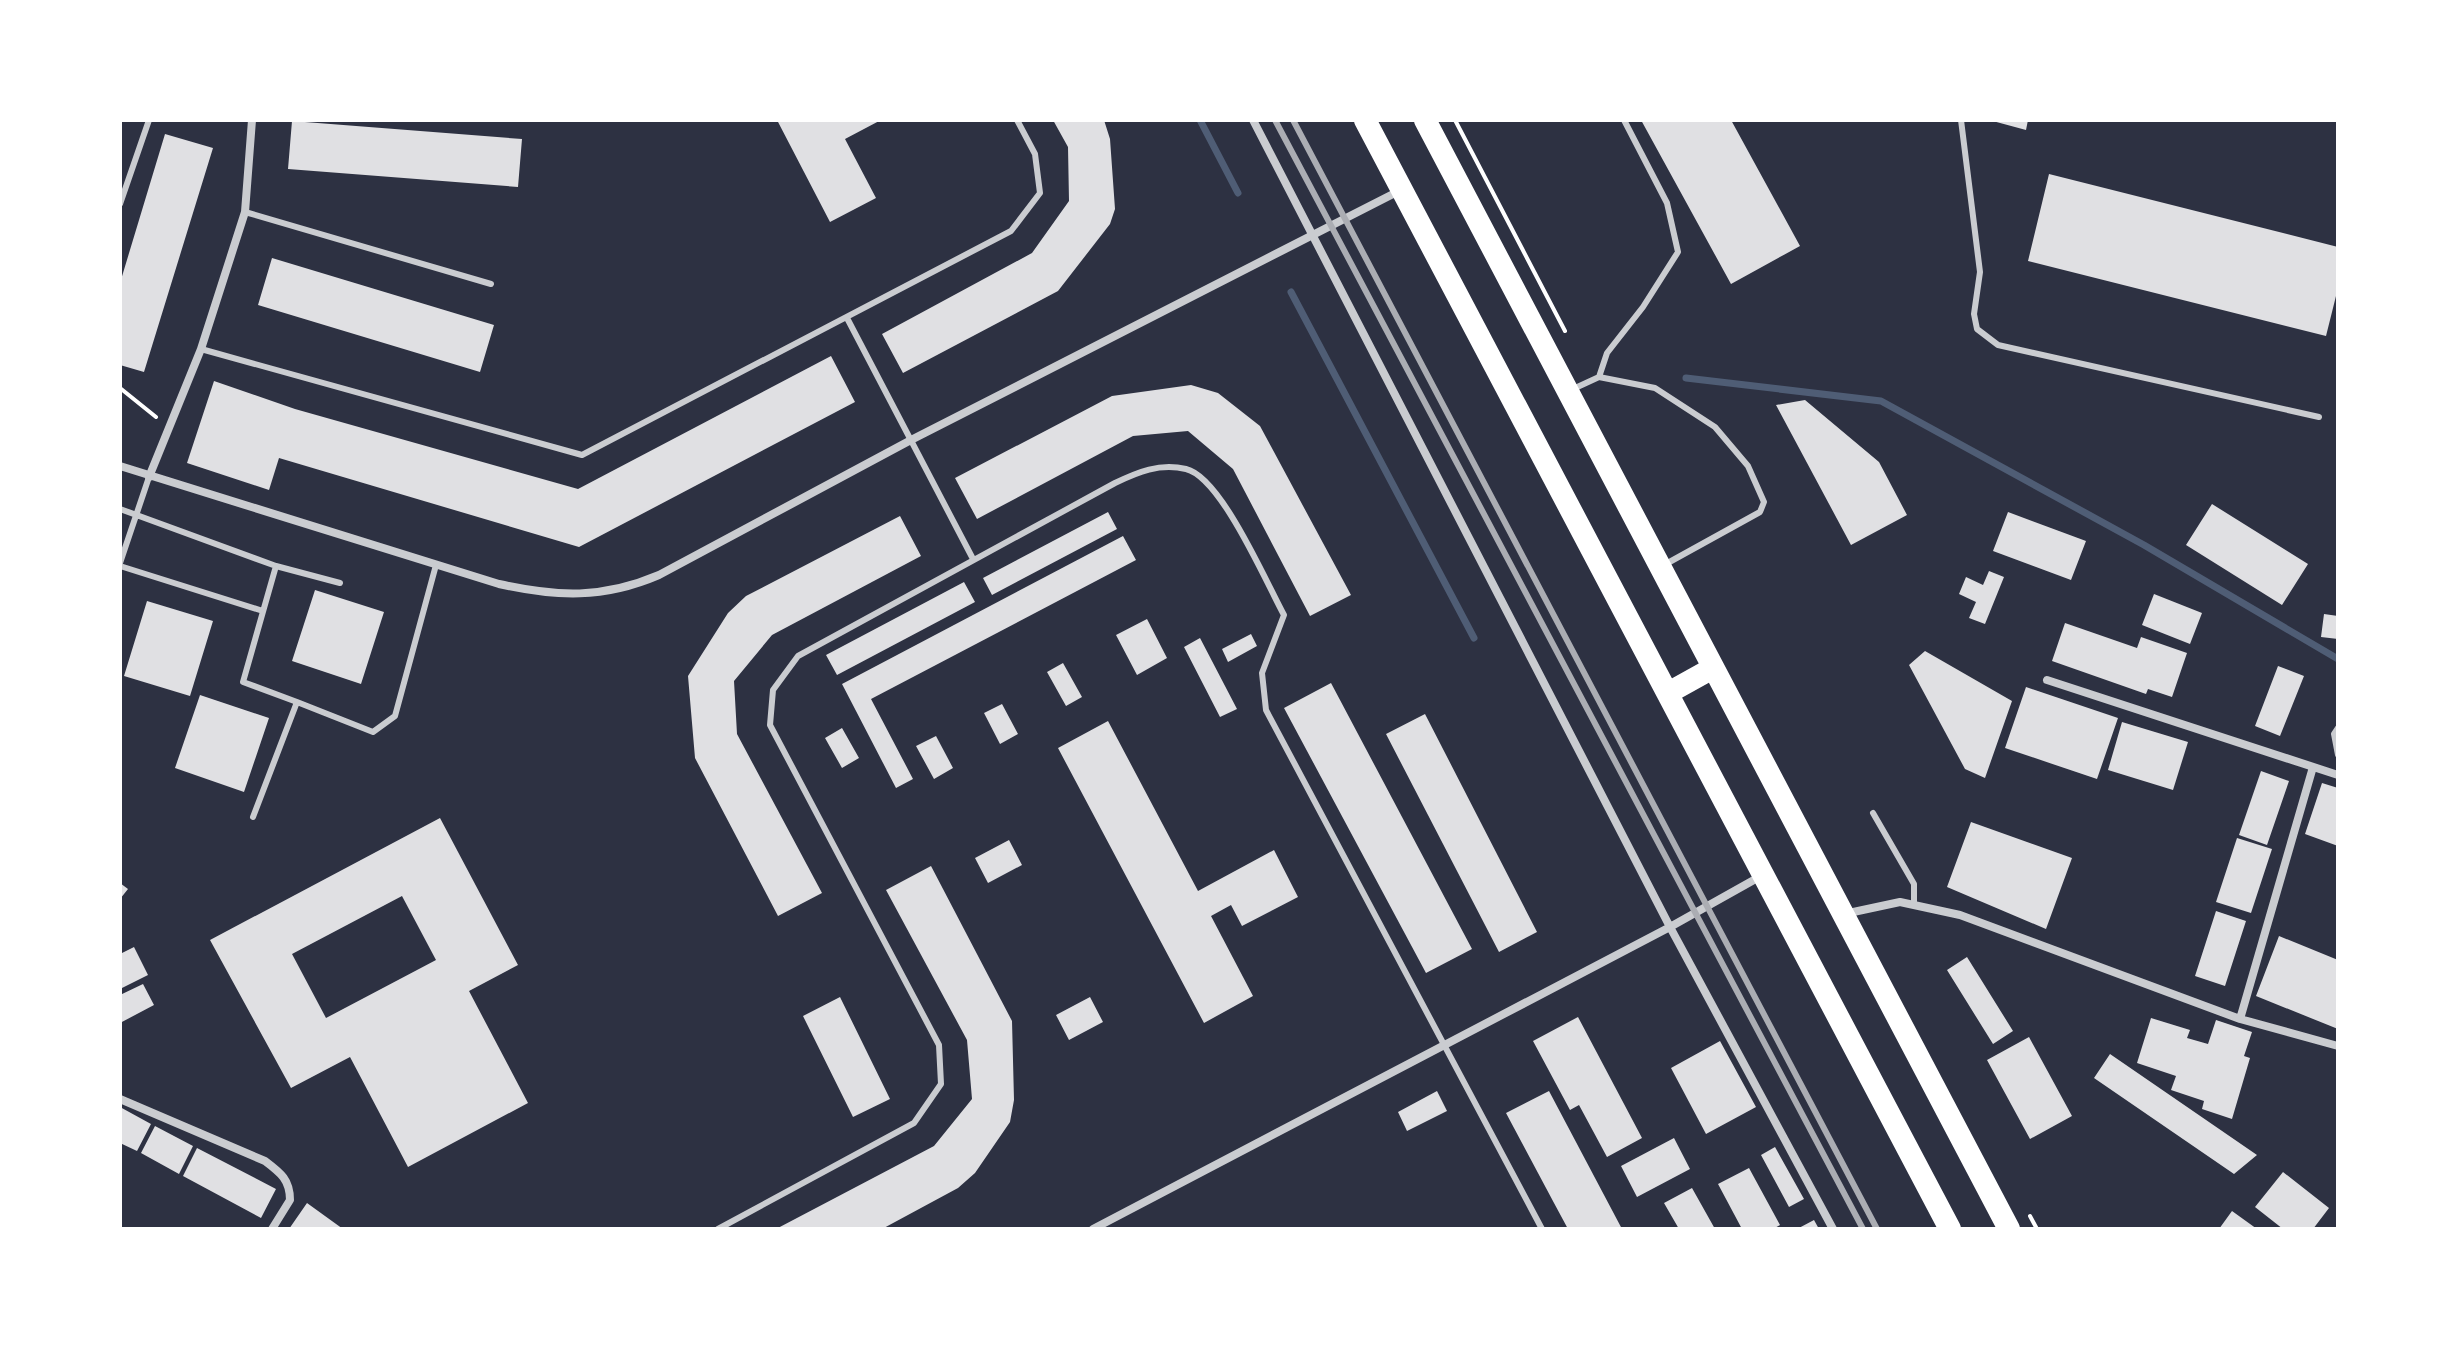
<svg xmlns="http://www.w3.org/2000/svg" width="2458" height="1349" font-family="'Roboto Condensed',sans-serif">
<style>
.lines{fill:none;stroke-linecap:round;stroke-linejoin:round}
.stream{stroke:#4f5d75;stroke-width:7}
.building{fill:#e0e0e3;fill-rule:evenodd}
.path{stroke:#fff;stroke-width:4}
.service{stroke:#caccd0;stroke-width:6}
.minor{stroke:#caccd0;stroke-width:8}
.trunk{stroke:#fff;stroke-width:22}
.rail{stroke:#abadb3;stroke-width:6}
</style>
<rect width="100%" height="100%" fill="#2d3142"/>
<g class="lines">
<!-- stream -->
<path class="stream" d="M1200 120 1238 193
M1291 292 1474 638
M1686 378 1881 401 2144 545 2338 659"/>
</g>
<!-- building -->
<path class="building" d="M777 120H881L845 139 876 198 830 222Z
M1053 120H1104L1110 139 1115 209 1110 224 1058 291 903 373 882 334 1032 253 1069 201 1068 147Z
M1641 120H1731L1800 246 1731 284Z
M1989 120H2028L2026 130Z
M292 121 522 139 518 187 288 169Z
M165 134 213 148 144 372 120 365V283Z
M2049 174 2338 247V288L2326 336 2028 261Z
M272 258 494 325 480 372 258 305Z
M831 356 855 402 579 547 279 458 269 490 187 463 214 381 295 409 578 489Z
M1191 385 1218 393 1260 426 1351 595 1310 616 1233 469 1188 431 1133 436 977 519 955 478 1112 396Z
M1805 400 1879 462 1907 515 1851 545 1776 405Z
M2212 504 2308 564 2282 605 2186 545Z
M1108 512 1117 529 992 595 983 578Z
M2008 512 2086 541 2071 580 1993 551Z
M900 516 921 556 772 635 734 681 737 734 822 893 778 916 695 758 688 676 728 613 746 596Z
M1123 536 1136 560 871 699 913 779 896 788 842 684Z
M1989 571 2004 577 1985 624 1969 618 1976 602 1959 594 1966 577 1983 585Z
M964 582 975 602 837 675 826 655Z
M315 590 384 612 361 684 292 661Z
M2154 594 2202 613 2190 644 2142 625Z
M147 601 213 621 190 696 124 676Z
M2324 614 2338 616V639L2321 637Z
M1147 619 1167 658 1137 675 1116 635Z
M2065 623 2137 648 2141 637 2187 653 2172 697 2148 689 2146 694 2052 661Z
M1251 634 1257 646 1228 662 1222 649Z
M1200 638 1237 709 1220 717 1184 647Z
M1925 651 2012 701 1985 778 1965 769 1909 665Z
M1063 663 1082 697 1066 706 1047 672Z
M2278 666 2304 676 2280 736 2255 726Z
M1331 683 1472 949 1426 973 1284 708Z
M2026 687 2118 718 2097 779 2005 748Z
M200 695 269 718 244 792 175 768Z
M1002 704 1018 734 1000 744 984 713Z
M1425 714 1537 932 1499 952 1386 734Z
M1108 721 1198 891 1274 850 1298 897 1242 926 1231 905 1211 916 1253 996 1204 1023 1058 748Z
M2122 722 2188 742 2173 790 2108 770Z
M842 728 859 758 842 768 825 738Z
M936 736 953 768 934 779 916 746Z
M2261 771 2289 781 2267 845 2239 835Z
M2322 783 2338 788V846L2305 834Z
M440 818 518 965 469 991 528 1103 408 1167 350 1057 291 1088 210 940ZM402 896 436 960 326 1018 292 954Z
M1971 822 2072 858 2046 929 1947 887Z
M2237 838 2272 849 2251 913 2216 902Z
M1009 840 1022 865 988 883 975 858Z
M931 866 1012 1021 1014 1100 1010 1122 975 1173 958 1188 882 1229H776L934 1146 972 1099 967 1040 886 890Z
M120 883 128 889 120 899Z
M2216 911 2246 921 2225 986 2195 976Z
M2279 936 2338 960V1029L2256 996Z
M134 947 148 975 120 989V954Z
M1967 957 2013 1031 1993 1044 1947 970Z
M143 984 154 1005 120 1023V995Z
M840 997 890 1099 853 1117 803 1016Z
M1090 997 1103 1022 1069 1040 1056 1015Z
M1578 1017 1642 1138 1607 1157 1579 1105 1570 1110 1533 1041Z
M2151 1018 2190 1030 2187 1038 2208 1044 2216 1020 2252 1032 2244 1056 2250 1058 2232 1119 2202 1109 2204 1101 2171 1090 2176 1076 2137 1063Z
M2029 1037 2072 1116 2030 1139 1987 1060Z
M1720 1041 1756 1107 1706 1134 1671 1068Z
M2110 1054 2257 1155 2234 1174 2094 1078Z
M1437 1091 1447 1111 1407 1131 1398 1112Z
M1549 1091 1622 1229H1568L1554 1203 1506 1113Z
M120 1107 151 1124 137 1151 120 1143Z
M155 1126 193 1146 179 1174 141 1153Z
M1674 1138 1690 1169 1637 1197 1621 1166Z
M1775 1147 1804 1199 1789 1207 1761 1155Z
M197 1148 276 1189 261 1218 183 1176Z
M1749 1168 1780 1225 1773 1229H1742L1718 1184Z
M2283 1172 2329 1208 2313 1229H2283L2255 1207Z
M1692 1188 1715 1229H1679L1664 1203Z
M307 1203 343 1229H289Z
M2232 1211 2257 1229H2219Z
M1814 1220 1819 1229H1797Z"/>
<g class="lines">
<!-- path -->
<path class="path" d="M1455 120 1565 331
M120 388 156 417
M2030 1216 2037 1229"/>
<!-- service -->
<path class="service" d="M1961 120 1980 272 1974 314 1977 329 1998 345 2319 417
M120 204 149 120
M245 212 491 284
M847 318 973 559
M201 349 582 455 1011 231 1040 193 1035 154 1017 120
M1599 377 1607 353 1643 307 1678 252 1667 203 1624 120
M1573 389 1599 377 1655 388 1715 427 1748 466 1764 502 1760 512 1664 565
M120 509 276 566
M120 563 149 477
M120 566 263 611
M297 702 243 682 276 566 340 583
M2338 728 2334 734 2338 755
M1873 813 1914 884V903
M253 817 297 702 373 732 395 716 436 565
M718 1229 914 1123 941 1084 939 1045 770 725 773 690 798 656 1115 483C1138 472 1159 463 1186 469 1221 477 1266 582 1284 615L1262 673 1266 710 1542 1229"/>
<!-- minor -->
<path class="minor" d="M1253 120 1670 927 1833 1229
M120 466 499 584C557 597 603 599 659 575L911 440 1399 191
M149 477 201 349 245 212 252 120
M2047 680 2338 775
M1844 914 1900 902 1960 915 2240 1019 2338 1046
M2240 1019 2313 767
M120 1099 265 1161C281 1173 290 1180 290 1200L272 1229
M1093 1229 1670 927 1761 876"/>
<!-- trunk -->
<path class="trunk" d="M1365 120 1950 1229
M1425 120 2009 1229
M1668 693 1713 668"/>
<!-- rail -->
<path class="rail" d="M1275 120 1863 1229
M1293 120 1877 1229"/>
</g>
<!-- border -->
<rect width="2458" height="1349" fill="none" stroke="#ffffff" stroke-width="244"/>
</svg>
